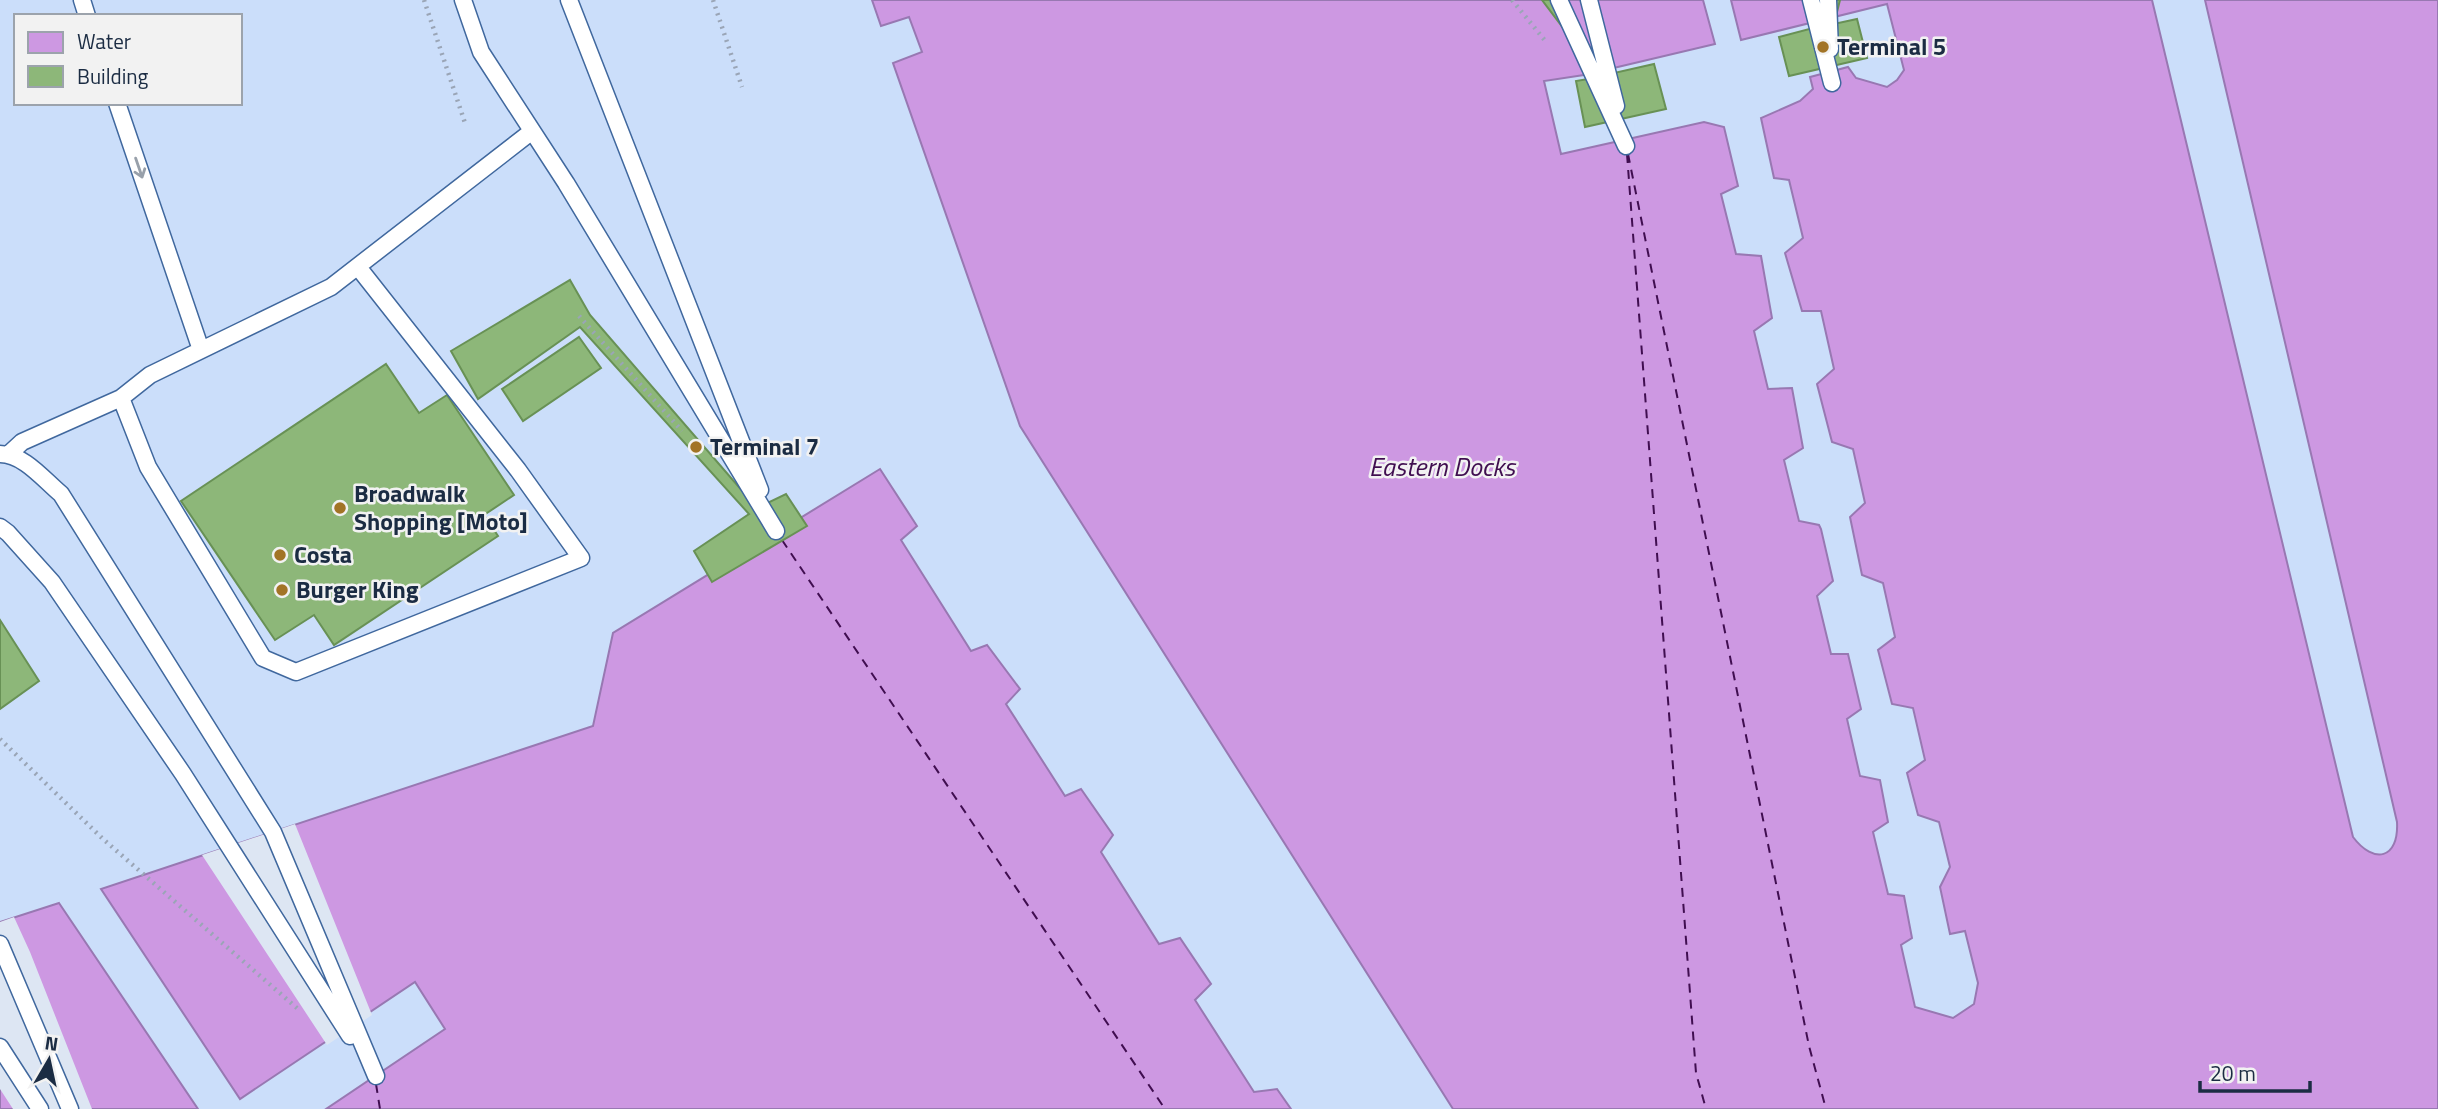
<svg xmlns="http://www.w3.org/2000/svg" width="2438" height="1109" font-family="'Titillium Web',sans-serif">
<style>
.built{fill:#cbdefa;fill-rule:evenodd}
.water{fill:#cd98e2;stroke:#9878b2;stroke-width:2}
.pier{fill:#dde6f3}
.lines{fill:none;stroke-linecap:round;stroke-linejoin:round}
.ferry{stroke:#400e50;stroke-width:2;stroke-dasharray:9 7;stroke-linecap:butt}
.building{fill:#8db779;stroke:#689155;stroke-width:2}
.service-casing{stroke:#40689e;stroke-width:19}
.path{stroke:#9aa5b6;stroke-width:4.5;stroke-dasharray:2 5;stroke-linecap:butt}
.service{stroke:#fff;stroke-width:16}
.oneway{stroke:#98a0aa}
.poi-dot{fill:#a27426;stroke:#f2f2f2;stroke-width:2.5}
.labels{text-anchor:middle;stroke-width:5;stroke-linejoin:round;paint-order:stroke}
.poi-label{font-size:24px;font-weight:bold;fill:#1b2c43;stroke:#f2f2f2;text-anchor:start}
.water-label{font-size:26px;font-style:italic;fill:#400e50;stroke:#f2f2f2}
</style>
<rect width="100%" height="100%" fill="#dde6f3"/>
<!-- built -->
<path class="built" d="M0 0H872L881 26 909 16 922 53 894 62 1020 426 1453 1109H1291L1277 1089 1254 1093 1195 1000 1211 984 1180 938 1160 945 1005 704 1020 688 972 652 900 540 917 526 880 469 776 531 613 633 593 726 101 889 240 1099 415 981 445 1029 326 1109H198L59 903 0 922ZM16 16H240V103H16Z
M1703 0H1731L1741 39 1887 4 1904 70 1897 80 1887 87 1856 78H1810L1813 89 1800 101 1761 117 1789 180 1803 238 1785 253 1802 311H1821L1834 369 1817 384 1853 449 1865 503 1850 517 1862 575 1883 583 1895 637 1878 651 1892 704 1913 708 1925 761 1907 774 1939 822 1950 868 1940 887 1950 933 1965 931 1978 983 1974 1004 1953 1018 1915 1007 1901 945 1904 896 1888 894 1873 832 1888 822 1880 781 1860 776 1846 719 1848 654 1831 655 1817 596 1833 581 1819 525 1799 522 1784 459 1803 448 1792 389H1768L1754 330 1772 318 1736 254 1721 194 1738 186 1724 127 1704 122 1561 155 1544 81 1584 75 1714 44Z
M2152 0H2205L2397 822 2398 838 2391 850 2382 854H2370L2360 846 2353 837Z"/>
<!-- water -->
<path class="water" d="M872 0H1703L1715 44 1584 75 1544 81 1561 154 1704 122 1724 127 1738 186 1721 194 1736 254 1761 256 1772 318 1754 331 1768 389 1792 388 1803 448 1784 460 1799 521 1819 525 1821 529 1833 581 1817 596 1831 654H1848L1861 709 1847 719 1860 776 1880 780 1888 822 1873 832 1888 894 1904 896 1912 938 1901 945 1915 1007 1953 1018 1974 1004 1978 983 1965 931 1950 934 1940 887 1950 867 1939 822 1918 815 1907 773 1925 760 1913 708 1892 704 1878 650 1895 637 1883 583 1862 575 1850 517 1865 503 1853 449 1832 442 1817 384 1834 369 1821 311H1802L1785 253 1803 238 1789 180 1774 178 1761 118 1800 101 1813 89 1810 77 1848 67 1856 78 1887 87 1897 80 1904 70 1887 4 1741 40 1731 0H2152L2353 837C2374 865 2399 859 2397 822L2205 0H2438V1109H1453L1020 426 893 63 922 52 909 17 881 26Z
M880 469 917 526 901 540 971 651 987 645 1020 689 1006 704 1065 796 1081 789 1113 835 1101 852 1159 944 1180 938 1211 984 1195 1000 1254 1092 1277 1089 1291 1109H326L445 1029 415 982 240 1099 101 889 593 726 613 633Z
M59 903 198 1109H0V922Z"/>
<!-- pier -->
<path class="pier" d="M295 824 372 1015 327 1045 202 855Z
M14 917 30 952 92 1109H13L0 1089V922Z"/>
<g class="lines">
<!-- ferry -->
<path class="ferry" d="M1627 154 1696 1073 1706 1109
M1628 154 1809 1046 1826 1109
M782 540 1165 1109
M376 1084 380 1109"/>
</g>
<!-- building -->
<path class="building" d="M1542 0H1554L1610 74 1654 64 1666 109 1585 127 1576 81 1600 77Z
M1827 0H1840L1834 24 1857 19 1867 58 1789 76 1779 37 1821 26Z
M570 280 590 315 757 508 786 494 807 526 712 582 694 551 749 514 580 327 478 399 451 351Z
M579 337 601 368 523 421 502 389Z
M386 364 419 413 447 395 514 495 484 515 498 536 334 645 314 615 275 640 181 501Z
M0 620 39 681 0 709Z"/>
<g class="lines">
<defs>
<path id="service" d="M82 0 87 16
M463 0 481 52 566 183 776 531
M569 0 760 490
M1559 0 1626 146
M1589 0 1616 106
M1811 0 1832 83
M1828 0 1830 49
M117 103 201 350
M121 398 148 467 263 658 296 672 581 558 518 470 358 267
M0 454C24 454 44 480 61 494L273 832 376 1076
M9 454 22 442 121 398 150 375 331 287 531 132
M0 527 8 533 52 582 183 774 350 1036
M0 944 70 1109
M0 1047 40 1109"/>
</defs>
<!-- service casing -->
<use href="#service" class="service-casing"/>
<!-- path -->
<path class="path" d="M424 0 465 123
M713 0 742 87
M1512 0 1547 43
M579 316 682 431
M0 739 103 839 298 1009"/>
<!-- service -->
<use href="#service" class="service"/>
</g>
<!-- one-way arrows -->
<defs><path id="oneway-shaft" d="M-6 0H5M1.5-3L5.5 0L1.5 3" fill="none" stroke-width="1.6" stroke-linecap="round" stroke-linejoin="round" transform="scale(1.75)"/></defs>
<use class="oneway" href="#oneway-shaft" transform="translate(139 168) rotate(71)"/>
<!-- markers -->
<g class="poi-dot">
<circle cx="1823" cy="47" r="7"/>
<circle cx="696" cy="447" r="7"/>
<circle cx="340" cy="508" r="7"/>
<circle cx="280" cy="555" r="7"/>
<circle cx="282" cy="590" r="7"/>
</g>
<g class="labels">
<!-- poi labels -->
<g class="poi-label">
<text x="1837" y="55">Terminal 5</text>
<text x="710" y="455">Terminal 7</text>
<text x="354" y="502">Broadwalk<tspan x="354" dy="28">Shopping [Moto]</tspan></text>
<text x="294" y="563">Costa</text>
<text x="296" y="598">Burger King</text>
</g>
<!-- water labels -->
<g class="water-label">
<text x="1442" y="476">Eastern Docks</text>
</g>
</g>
<!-- legend -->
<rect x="14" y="14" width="228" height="91" fill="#f2f2f2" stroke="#9ca3ac" stroke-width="2"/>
<rect x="28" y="32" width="35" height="21" fill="#cd98e2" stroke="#9ca3ac" stroke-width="2"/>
<text x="77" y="49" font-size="21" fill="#1b2c43">Water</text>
<rect x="28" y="66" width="35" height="21" fill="#8db779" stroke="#9ca3ac" stroke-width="2"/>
<text x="77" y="84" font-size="21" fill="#1b2c43">Building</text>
<!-- north arrow -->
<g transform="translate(49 1060) rotate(9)" stroke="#f2f2f2" stroke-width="5" paint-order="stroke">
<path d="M0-5L12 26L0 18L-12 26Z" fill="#1b2c43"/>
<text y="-10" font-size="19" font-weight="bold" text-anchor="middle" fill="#1b2c43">N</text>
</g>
<!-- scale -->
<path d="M2200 1081v10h110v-10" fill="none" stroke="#1b2c43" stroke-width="3.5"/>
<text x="2210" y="1081" font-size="21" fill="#1b2c43" stroke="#f2f2f2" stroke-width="5" paint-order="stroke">20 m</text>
</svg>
